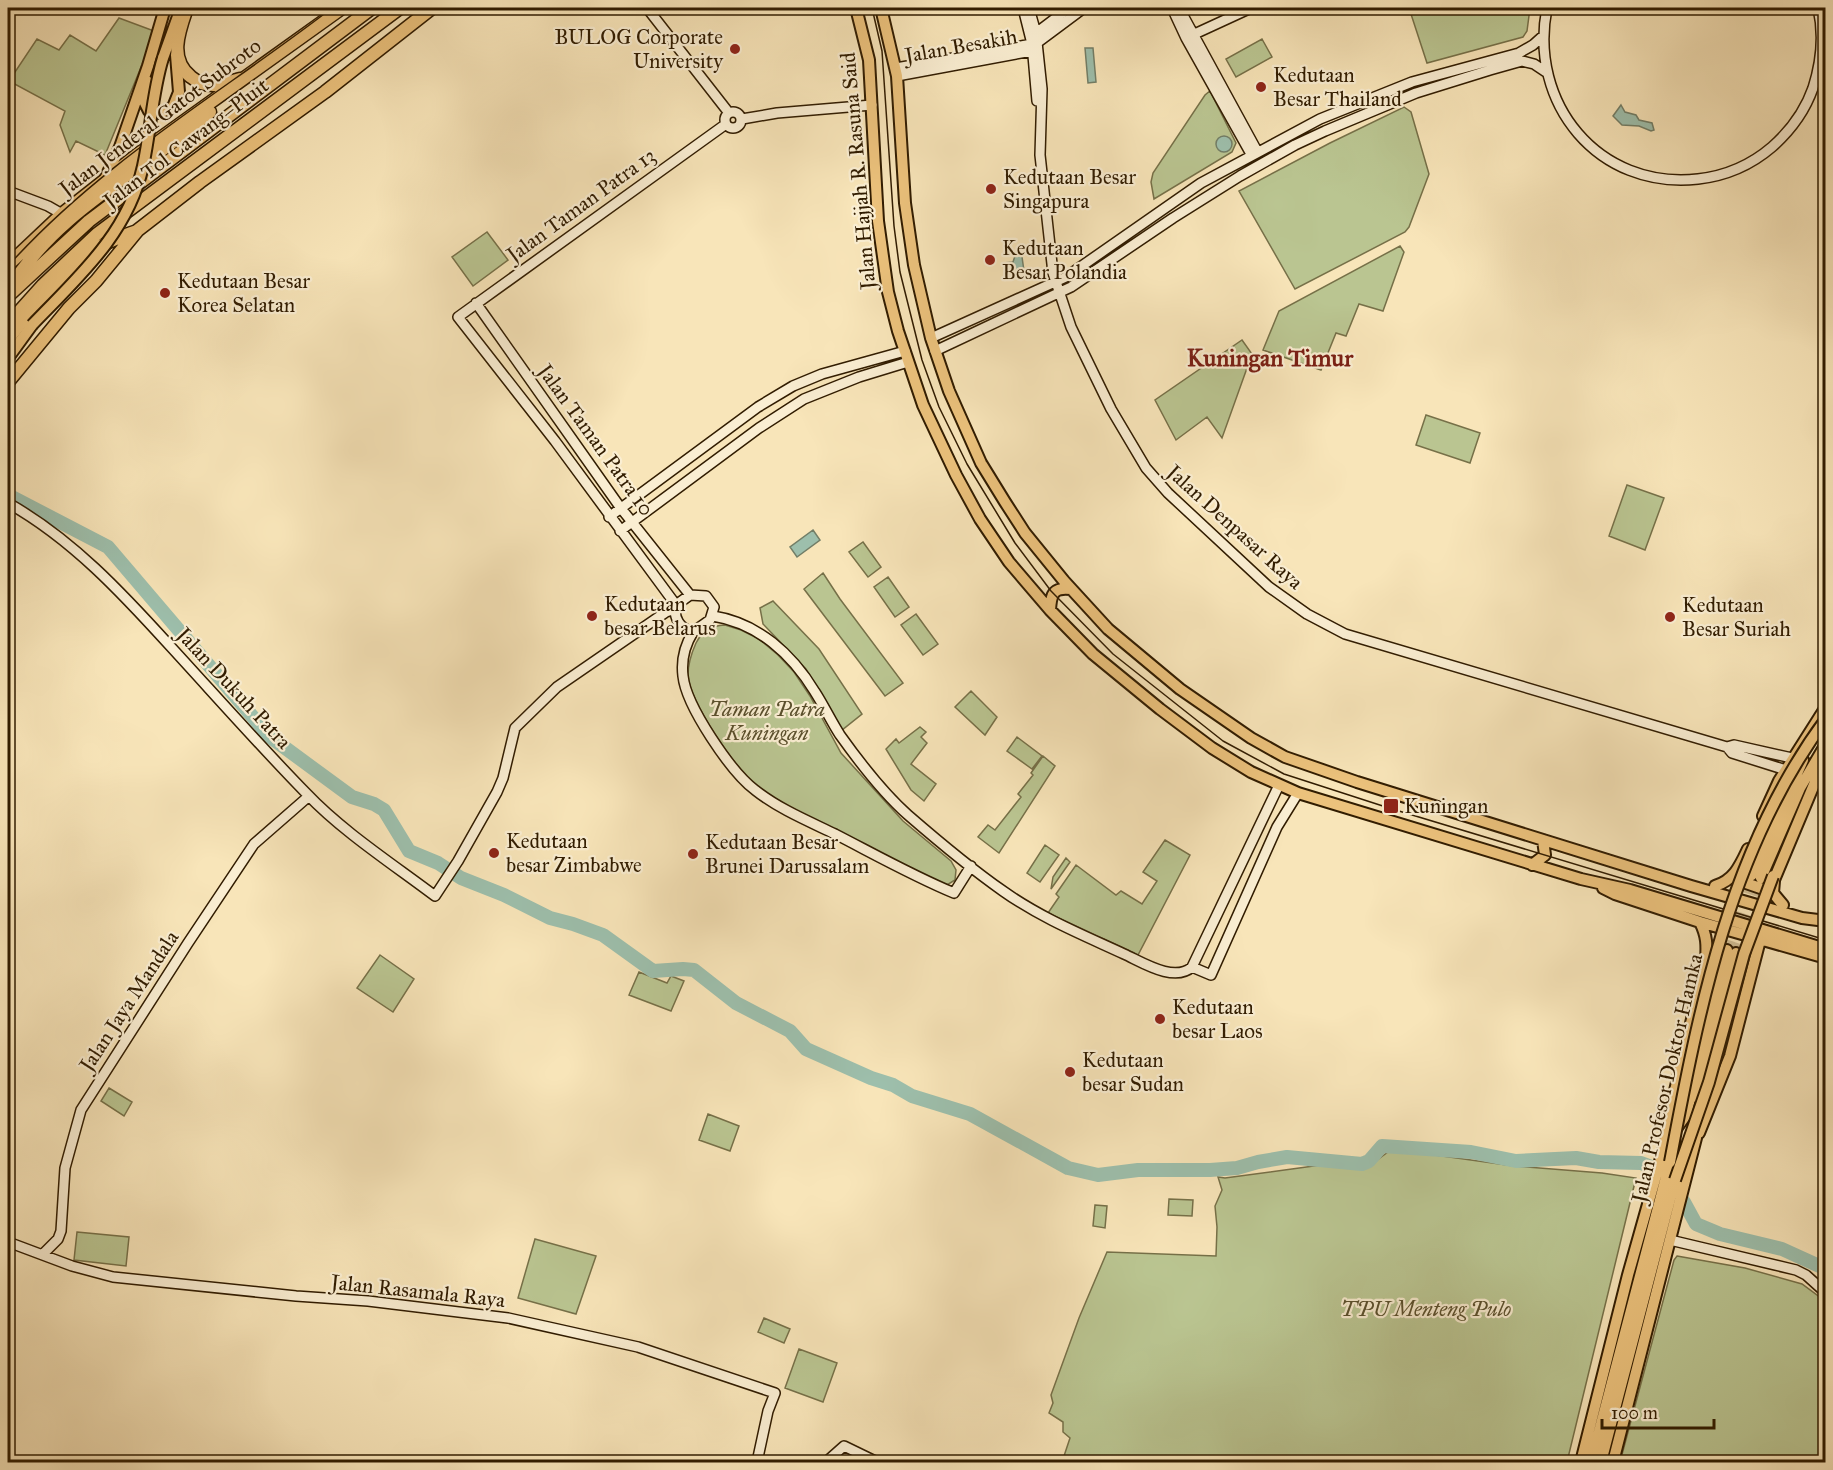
<svg xmlns="http://www.w3.org/2000/svg" width="1833" height="1470" font-family="'IM FELL Great Primer',serif">
<style>
.green{fill:#bac591;stroke:#767048;stroke-width:1.5}
.water{fill:#9dbfac;stroke:#727e67;stroke-width:1.5}
.lines{fill:none;stroke-linecap:round;stroke-linejoin:round}
.river{stroke:#9dbfac;stroke-width:14}
.primary-tunnel{stroke:#d0bd94;stroke-width:10;stroke-dasharray:10 5;stroke-linecap:butt}
.secondary-casing{stroke:#311c00;stroke-width:12}
.primary-casing{stroke:#311c00;stroke-width:14}
.highway-casing{stroke:#311c00;stroke-width:15}
.secondary{stroke:#faeed2;stroke-width:9}
.primary{stroke:#ecc27c;stroke-width:10}
.highway{stroke:#ecc27c;stroke-width:12}
.tram{stroke:#311c00;stroke-width:1.5}
.primary-bridge-casing{stroke:#311c00;stroke-width:14;stroke-linecap:butt}
.primary-bridge{stroke:#ecc27c;stroke-width:10}
.poi-dot{fill:#8f2418;stroke:#faeed2;stroke-width:2}
.labels{text-anchor:middle;stroke-width:4.5;stroke-linejoin:round;paint-order:stroke}
.poi-label{font-size:21px;fill:#311c00;stroke:#faeed2;text-anchor:start}
.street-label{font-size:21px;fill:#311c00;stroke:#faeed2}
.park-label{font-size:21px;font-style:italic;fill:#5a4f2c;stroke:#faeed2}
.quarter-label{font-size:24px;font-weight:bold;fill:#7a1f14;stroke:#faeed2}
</style>
<rect width="100%" height="100%" fill="#f8e5b9"/>
<filter id="stains"><feTurbulence type="fractalNoise" baseFrequency=".00333" numOctaves="4"/><feColorMatrix values="0 0 0 0 .2 0 0 0 0 .09 0 0 0 0 .02 0 0 0 .5 -.17"/></filter>
<radialGradient id="worn" r=".72"><stop offset=".6" stop-color="#630" stop-opacity="0"/><stop offset="1" stop-color="#630" stop-opacity=".3"/></radialGradient>
<!-- green -->
<path class="green" d="M1409 8H1530L1527 31 1523 37 1427 63Z
M119 18 154 31 153 38 105 155 76 141 70 152 60 125 65 111 9 81 37 39 59 50 70 35 96 51Z
M1262 39 1272 57 1236 77 1226 59Z
M1210 91 1236 143 1232 152 1154 199 1151 182 1153 173 1205 95Z
M1404 107 1411 112 1429 174 1409 227 1405 232 1295 289 1239 191 1330 143Z
M487 232 508 260 473 286 452 257Z
M1400 246 1404 252 1383 311 1359 304 1346 336 1336 333 1321 370 1263 350 1279 311Z
M1242 340 1252 354 1222 438 1207 417 1176 440 1155 400Z
M1426 415 1480 433 1470 463 1416 445Z
M1627 485 1664 498 1645 550 1609 536Z
M863 542 881 567 868 577 849 552Z
M823 573 840 599 903 683 885 696 804 589Z
M888 577 909 607 895 617 874 587Z
M773 601 819 649 862 714 842 730 806 669 763 624 760 608Z
M916 614 938 644 923 655 901 625Z
M725 625 741 630 759 639 778 655 794 672 810 696 841 753 903 821 951 861 956 870 955 880 947 885 939 883 781 803C773 798 765 794 758 788 737 771 689 701 688 675 688 665 692 652 696 643 703 630 710 626 725 625Z
M971 691 997 717 985 735 955 707Z
M920 727 926 732 921 737 927 743 911 764 936 784 924 801 911 790 886 749 896 739 899 743Z
M1017 737 1042 756 1032 769 1007 751Z
M1043 756 1055 766 999 853 978 837 988 825 995 830 1021 797 1018 794 1033 775 1031 773Z
M1165 840 1190 855 1138 955 1048 913 1059 897 1056 894 1076 865 1116 895 1121 891 1142 904 1157 881 1143 872Z
M1045 845 1059 855 1040 882 1027 873Z
M1066 858 1070 862 1051 889 1053 877Z
M380 955 414 979 393 1012 357 988Z
M639 972 667 983 671 976 684 981 671 1011 629 995Z
M109 1088 132 1102 124 1116 101 1101Z
M708 1114 739 1126 730 1151 699 1140Z
M1392 1149 1514 1166 1602 1173 1636 1178 1567 1462H1062L1070 1438 1063 1432V1422L1049 1413 1053 1403 1051 1395 1079 1318 1107 1252 1216 1256 1217 1227 1215 1206 1222 1190 1218 1177 1225 1178 1321 1165 1365 1169Z
M1169 1199 1193 1200 1192 1216 1168 1215Z
M1095 1205 1107 1206 1105 1228 1093 1226Z
M77 1232 129 1237 126 1266 74 1260Z
M535 1239 596 1256 576 1314 518 1298Z
M1677 1256 1745 1268 1802 1284 1825 1301V1462H1620L1674 1260Z
M764 1318 790 1329 784 1343 758 1332Z
M799 1349 837 1363 823 1402 785 1388Z"/>
<!-- water -->
<path class="water" d="M1085 48H1093L1096 82 1088 83Z
M1621 105 1625 112 1636 115 1639 120 1652 123 1654 130 1651 131 1639 126 1622 125 1613 116Z
M1216 144a8 8 0 1 1 16 0a8 8 0 1 1-16 0Z
M1019 255 1022 257 1024 271 1006 274 1004 263 1013 262 1015 256Z
M813 530 820 540 797 557 790 547Z"/>
<g class="lines">
<!-- river -->
<path class="river" d="M8 495 108 547 269 736 352 797 374 804 384 810 409 851 438 863 461 878 504 895 550 918 573 924 603 935 653 971 683 969 694 970 736 1003 790 1031 806 1049 871 1078 893 1085 912 1096 970 1114 1068 1168 1098 1175 1138 1170H1210L1237 1168 1258 1162 1287 1157 1362 1164 1369 1161 1382 1146 1471 1152 1516 1161 1576 1158 1599 1162 1641 1163 1649 1166 1656 1172
M1684 1202 1696 1224 1720 1234 1782 1249 1826 1269"/>
<!-- primary-tunnel -->
<path class="primary-tunnel" d="M1727 950 1751 877
M1736 953 1761 879"/>
<defs>
<path id="secondary" d="M647 8 729 113
M1023 8 1032 44 1037 101
M1029 8 1036 33 1042 89 1040 155 1053 273 1071 327 1111 409 1146 468 1168 493 1269 587 1307 614 1345 634 1727 747 1734 745 1792 758
M1172 8 1186 38 1251 154
M1179 8 1257 151
M1547 8C1528 103 1598 190 1698 179 1725 176 1751 165 1772 147 1790 131 1805 111 1813 88 1821 63 1824 34 1818 8
M1036 33 1069 8
M1188 37 1251 8
M1037 43 1084 8
M896 68 1032 44
M897 76 1032 51
M725 120a8 8 0 1 1 16 0a8 8 0 1 1-16 0Z
M742 119 777 113 872 105
M8 191 48 206 62 214
M476 303 620 507 690 595
M931 338 1066 277 1201 183 1320 119 1412 82 1519 53 1533 45 1543 36
M935 351 1071 287 1173 218 1240 176 1295 145 1325 131 1416 93 1490 70 1522 61 1534 64 1546 72
M8 503C72 539 122 593 171 647 216 696 260 746 307 794 342 831 394 865 435 896L458 861 497 792 503 778 515 728 557 687 666 612 675 609
M609 517 758 407 793 386 822 374 905 351
M620 531 759 428 804 399 859 377 908 362
M690 595 706 596 714 607 710 620 693 632C680 629 673 618 676 605Z
M676 605 555 441 458 317 726 124
M713 616C758 623 792 654 815 692 824 706 831 721 840 735 860 763 882 792 908 815 938 841 970 868 1003 891 1041 918 1083 935 1124 954 1142 962 1174 983 1192 967
M693 632C685 645 681 660 683 676 686 706 731 772 755 790 779 809 808 821 835 834 874 854 913 876 954 893L971 866
M1727 747 1732 753 1786 770
M1192 967 1211 975 1277 827 1298 793
M1192 967 1279 785
M1670 1240 1796 1270 1806 1275 1826 1293
M8 1242 72 1266 113 1277 296 1296 368 1301 508 1318 638 1347 775 1393 768 1411 757 1462
M43 1254 58 1239 61 1231 65 1168 81 1110 188 943 254 844 309 796
M826 1462 844 1446 877 1462"/>
<path id="primary" d="M856 8 869 60 878 221 888 292 898 331 923 405 956 475 980 519 1009 562 1050 610 1093 654 1160 709 1212 748 1251 772 1298 793 1581 879 1630 890 1826 949
M881 8 897 76 905 203 914 265 931 338 949 391 981 463 1005 502 1025 533 1064 581 1108 629 1180 689 1251 738 1285 757 1357 782 1691 886 1802 918 1826 921
M163 58 181 8
M147 81 145 103 149 111 160 113 173 107 179 92 176 55
M105 179 120 147 148 66 165 8
M8 358 32 325
M1050 610C1051 594 1053 587 1071 589
M1763 816 1779 781 1826 707
M1532 865 1545 855 1543 840
M1741 871 1743 882 1766 890 1771 887 1818 775 1826 764
M1752 875 1803 760
M1761 878 1800 788 1826 744
M1774 881 1773 893 1783 905
M1715 886C1734 880 1740 866 1748 849
M1603 888 1615 894 1700 922 1826 958
M1699 1099 1736 953
M1699 1133 1730 1056 1760 940
M1665 1141 1673 1099 1706 960C1707 945 1707 936 1700 922
M1581 1462 1628 1275 1665 1144 1686 1115 1727 950
M1591 1462 1670 1162
M1601 1462 1675 1180
M1613 1462 1696 1138 1697 1120"/>
<path id="highway" d="M187 8C179 31 168 59 191 77 197 82 205 85 213 85 221 85 232 81 240 79
M8 265 62 214 137 155 342 8
M12 285C59 209 145 170 210 112
M8 296 89 221 372 8
M8 324 43 285 97 234 400 8
M8 339C29 312 73 261 103 245 113 239 126 235 137 231
M8 382 69 308 96 281 138 230 200 182 325 92 432 8"/>
</defs>
<!-- secondary casing -->
<use href="#secondary" class="secondary-casing"/>
<!-- primary casing -->
<use href="#primary" class="primary-casing"/>
<!-- highway casing -->
<use href="#highway" class="highway-casing"/>
<!-- secondary -->
<use href="#secondary" class="secondary"/>
<!-- primary -->
<use href="#primary" class="primary"/>
<!-- highway -->
<use href="#highway" class="highway"/>
<!-- tram -->
<path class="tram" d="M872 8 882 51 894 226 900 272 922 360 939 407 967 464 1015 543 1051 591 1113 654 1223 741 1284 774 1389 808 1826 940
M8 266C101 162 223 92 332 8"/>
<defs>
<path id="primary-bridge" d="M32 325C78 277 128 234 143 166 151 130 152 93 163 58
M1670 1162C1699 1008 1730 848 1826 719
M1675 1180 1709 1082 1744 954 1773 876"/>
</defs>
<!-- primary-bridge casing -->
<use href="#primary-bridge" class="primary-bridge-casing"/>
<!-- primary-bridge -->
<use href="#primary-bridge" class="primary-bridge"/>
</g>
<!-- markers -->
<g class="poi-dot">
<circle cx="735" cy="49" r="6"/>
<circle cx="1261" cy="87" r="6"/>
<circle cx="991" cy="189" r="6"/>
<circle cx="990" cy="260" r="6"/>
<circle cx="165" cy="293" r="6"/>
<circle cx="592" cy="616" r="6"/>
<circle cx="1670" cy="617" r="6"/>
<rect x="1383" y="798" width="16" height="16" rx="3"/>
<circle cx="494" cy="853" r="6"/>
<circle cx="693" cy="854" r="6"/>
<circle cx="1160" cy="1019" r="6"/>
<circle cx="1070" cy="1072" r="6"/>
</g>
<g class="labels">
<!-- poi labels -->
<g class="poi-label">
<text x="723" y="44" text-anchor="end">BULOG Corporate<tspan x="723" dy="24">University</tspan></text>
<text x="1273" y="82">Kedutaan<tspan x="1273" dy="24">Besar Thailand</tspan></text>
<text x="1003" y="184">Kedutaan Besar<tspan x="1003" dy="24">Singapura</tspan></text>
<text x="1002" y="255">Kedutaan<tspan x="1002" dy="24">Besar Polandia</tspan></text>
<text x="177" y="288">Kedutaan Besar<tspan x="177" dy="24">Korea Selatan</tspan></text>
<text x="604" y="611">Kedutaan<tspan x="604" dy="24">besar Belarus</tspan></text>
<text x="1682" y="612">Kedutaan<tspan x="1682" dy="24">Besar Suriah</tspan></text>
<text x="1404" y="813">Kuningan</text>
<text x="506" y="848">Kedutaan<tspan x="506" dy="24">besar Zimbabwe</tspan></text>
<text x="705" y="849">Kedutaan Besar<tspan x="705" dy="24">Brunei Darussalam</tspan></text>
<text x="1172" y="1014">Kedutaan<tspan x="1172" dy="24">besar Laos</tspan></text>
<text x="1082" y="1067">Kedutaan<tspan x="1082" dy="24">besar Sudan</tspan></text>
</g>
<!-- street labels -->
<g class="street-label">
<text transform="translate(961 46) rotate(-10)" y="7">Jalan Besakih</text>
<text transform="translate(160 117) rotate(-37)" y="7">Jalan Jenderal Gatot Subroto</text>
<text transform="translate(186 143) rotate(-37)" y="7">Jalan Tol Cawang–Pluit</text>
<text transform="translate(858 171) rotate(-95)" y="7">Jalan Hajjah R. Rasuna Said</text>
<text transform="translate(581 205) rotate(-36)" y="7">Jalan Taman Patra 13</text>
<text transform="translate(596 440) rotate(54)" y="7">Jalan Taman Patra 10</text>
<text transform="translate(1235 527) rotate(42)" y="7">Jalan Denpasar Raya</text>
<text transform="translate(234 688) rotate(47)" y="7">Jalan Dukuh Patra</text>
<text transform="translate(129 1001) rotate(-57)" y="7">Jalan Jaya Mandala</text>
<text transform="translate(1667 1078) rotate(-77)" y="7">Jalan Profesor Doktor Hamka</text>
<text transform="translate(418 1291) rotate(6)" y="7">Jalan Rasamala Raya</text>
</g>
<!-- park labels -->
<g class="park-label">
<text x="767" y="716">Taman Patra<tspan x="767" dy="24">Kuningan</tspan></text>
<text x="1426" y="1316">TPU Menteng Pulo</text>
</g>
<!-- quarter labels -->
<g class="quarter-label">
<text x="1270" y="366">Kuningan Timur</text>
</g>
</g>
<!-- margin -->
<rect width="1833" height="1470" fill="none" stroke="#f8e5b9" stroke-width="30"/>
<rect x="9" y="9" width="1815" height="1452" fill="none" stroke="#311c00" stroke-width="3"/>
<rect x="15" y="15" width="1803" height="1440" fill="none" stroke="#311c00" stroke-width="1.5"/>
<!-- scale -->
<path d="M1602 1419v9h112v-9" fill="none" stroke="#311c00" stroke-width="3"/>
<text x="1611" y="1419" font-size="18" fill="#311c00" stroke="#faeed2" stroke-width="4.5" paint-order="stroke">100 m</text>
<rect width="100%" height="100%" filter="url(#stains)"/>
<rect width="100%" height="100%" fill="url(#worn)"/>
</svg>
